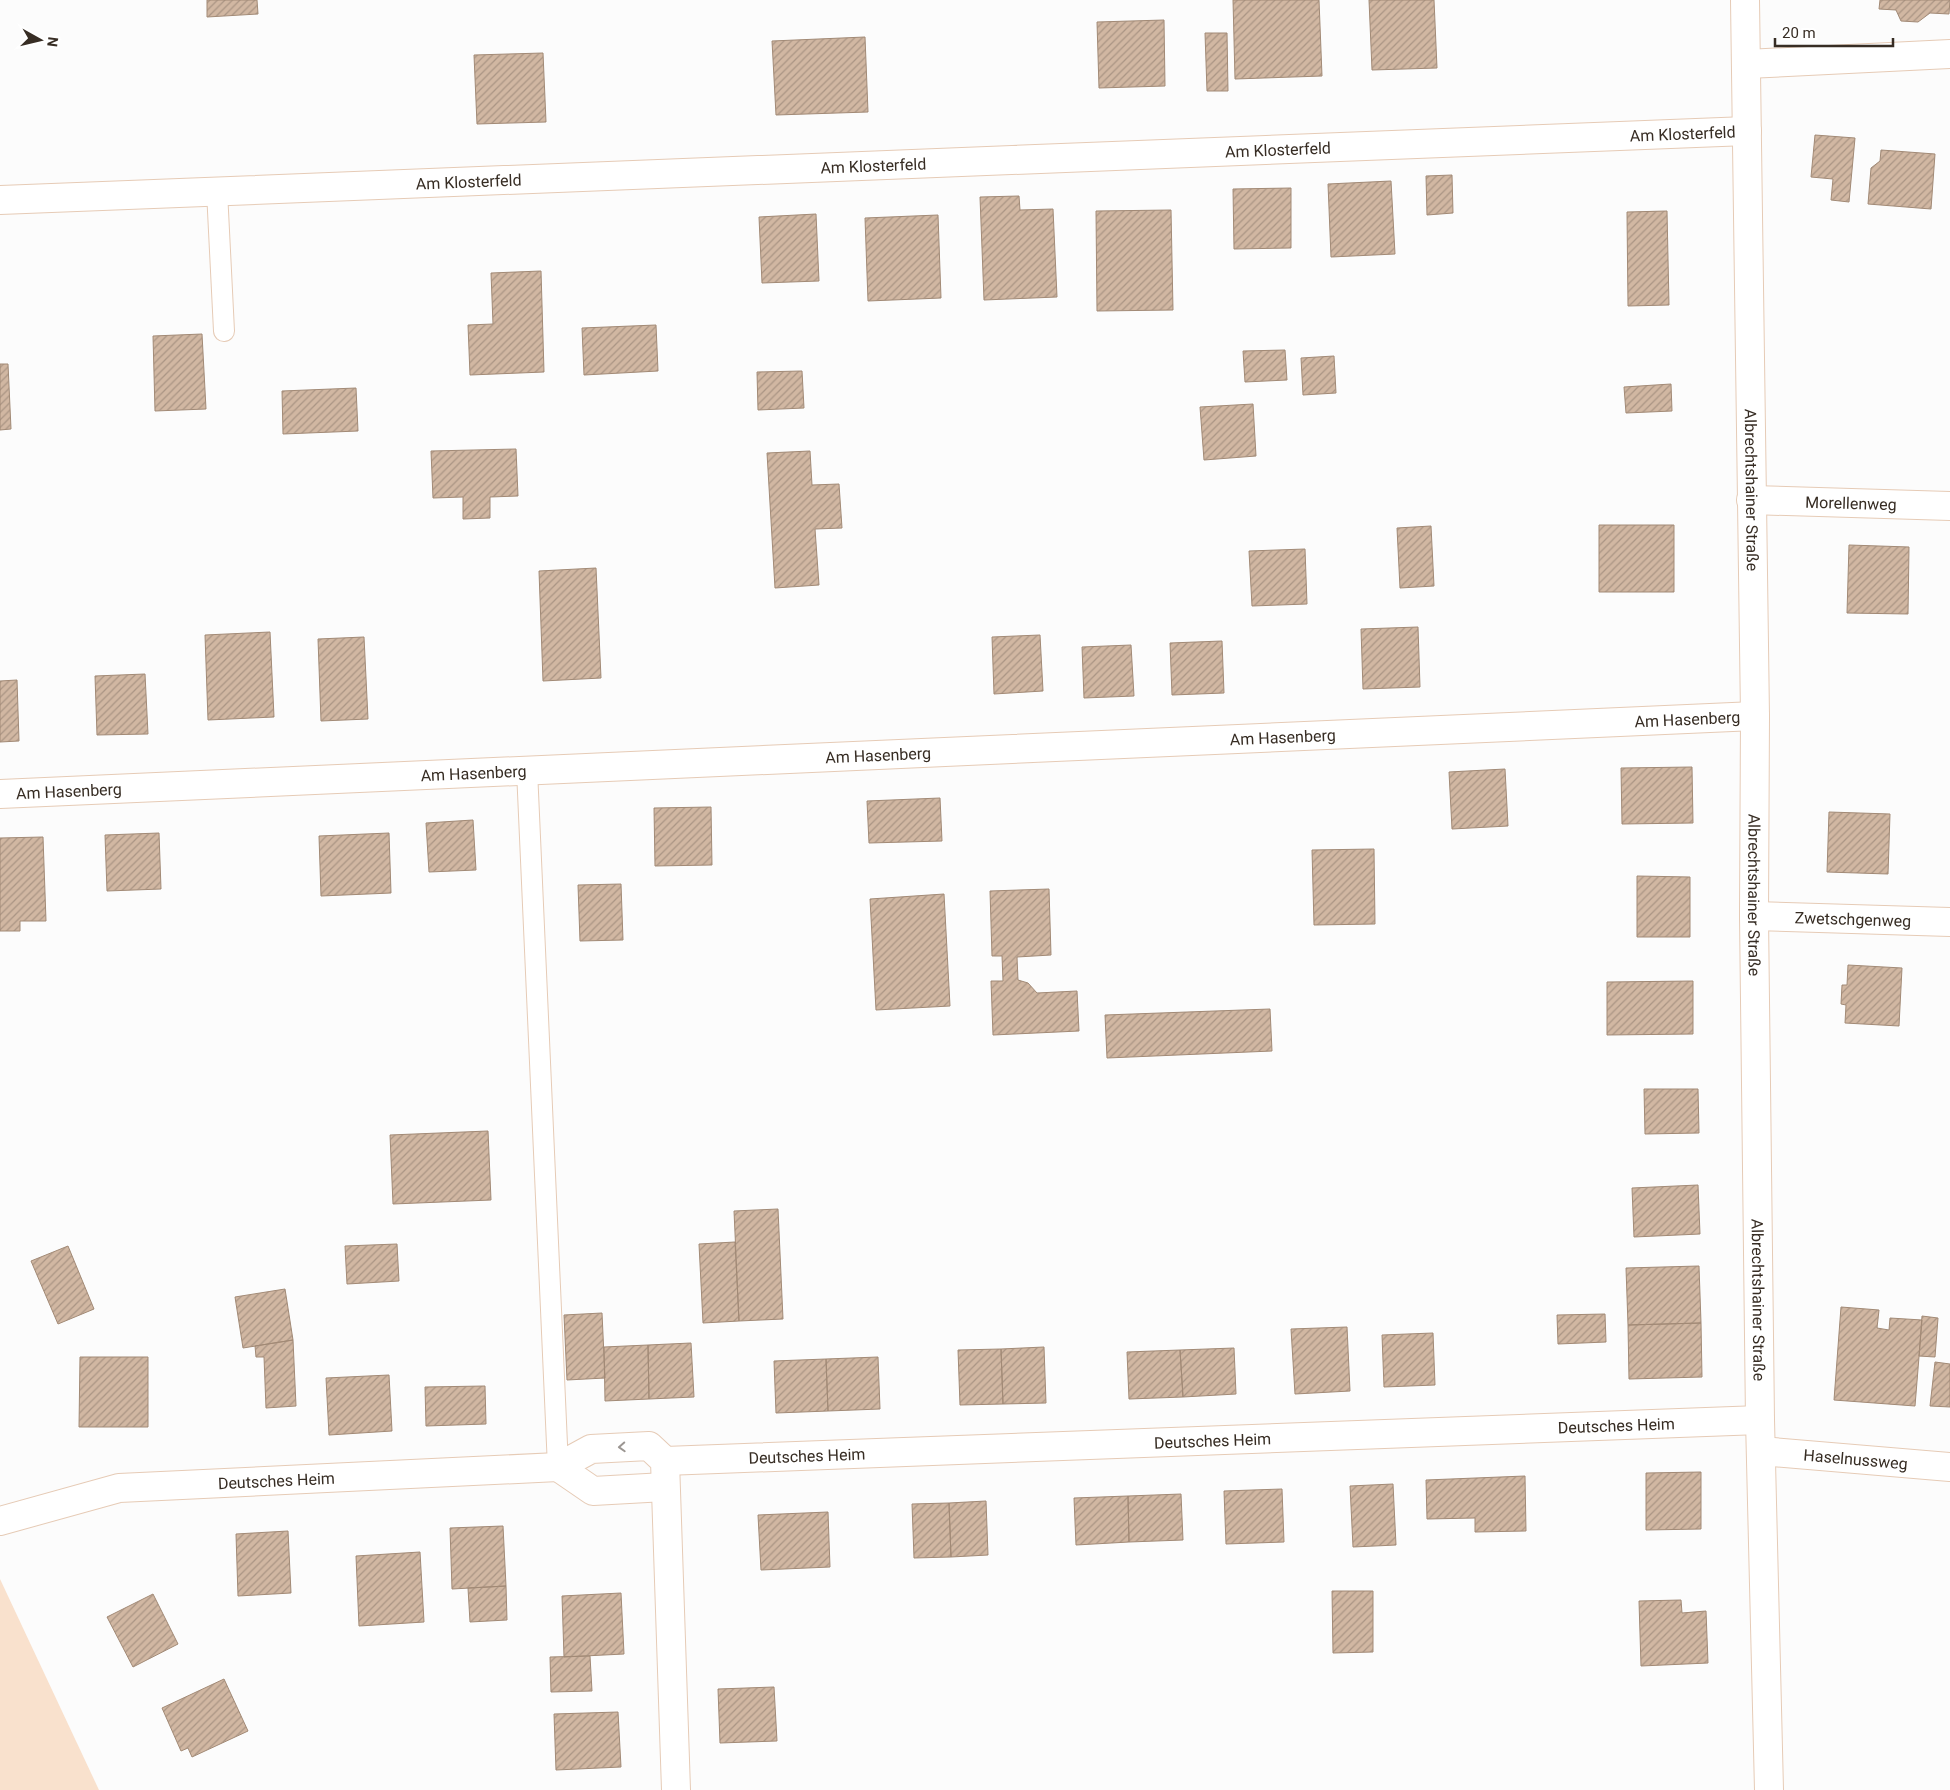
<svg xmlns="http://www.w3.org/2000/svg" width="1950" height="1790" font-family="Roboto,sans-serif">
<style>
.grass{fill:#f9e1cd}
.building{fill:url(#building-hatch);stroke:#a28a76}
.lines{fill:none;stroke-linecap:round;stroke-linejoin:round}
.service-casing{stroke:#e6cbb6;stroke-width:22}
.minor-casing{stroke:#e6cbb6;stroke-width:30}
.service{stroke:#fff;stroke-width:20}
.minor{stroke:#fff;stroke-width:28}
.oneway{stroke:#9b9692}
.labels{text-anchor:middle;stroke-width:4;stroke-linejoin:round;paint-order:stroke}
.street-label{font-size:16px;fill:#372d24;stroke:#fff}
</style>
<defs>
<pattern id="building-hatch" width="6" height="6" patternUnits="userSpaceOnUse" patternTransform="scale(1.25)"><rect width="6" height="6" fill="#d1b7a2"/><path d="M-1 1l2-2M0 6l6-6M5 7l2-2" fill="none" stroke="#aa9584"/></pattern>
</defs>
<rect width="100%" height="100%" fill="#fcfcfc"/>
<!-- grass -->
<path class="grass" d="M0 1579 99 1790H0Z"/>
<!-- building -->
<path class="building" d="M207 0H257L258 14 207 17Z
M1233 0H1319L1322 76 1235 79Z
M1369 0H1434L1437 68 1372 70Z
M1880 0H1950L1949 14 1930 13 1918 22 1901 21 1896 10 1879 9Z
M1164 20 1165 86 1099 88 1097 22Z
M1205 33H1227L1228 91H1207Z
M865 37 868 112 776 115 772 41Z
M543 53 546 122 477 124 474 55Z
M1815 135 1855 138 1849 202 1831 200 1833 179 1811 177Z
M1881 150 1935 154 1931 209 1868 204 1871 168 1880 161Z
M1452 175 1453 213 1427 215 1426 176Z
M1391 181 1395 254 1331 257 1328 184Z
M1291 188V248L1234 249 1233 189Z
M1019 196 1020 210 1053 209 1057 297 984 300 980 197Z
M1171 210 1173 310 1097 311 1096 211Z
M1667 211 1669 305 1628 306 1627 212Z
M816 214 819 281 762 283 759 217Z
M938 215 941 298 868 301 865 218Z
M541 271 544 372 470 375 468 325 493 324 491 273Z
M656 325 658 371 584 375 582 328Z
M202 334 206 409 155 411 153 336Z
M1285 350 1287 380 1245 382 1243 351Z
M1334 356 1336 393 1303 395 1301 358Z
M0 364H8L11 429 0 430Z
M802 371 804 408 758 410 757 372Z
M1671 384 1672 411 1626 413 1624 387Z
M356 388 358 431 283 434 282 391Z
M1253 404 1256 456 1204 460 1200 407Z
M516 449 518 496 490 497V518L463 519V497L433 498 431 451Z
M810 451 812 485 839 484 842 528 815 529 819 585 775 588 767 453Z
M1599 525H1674V592H1599Z
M1431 526 1434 586 1400 588 1397 528Z
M1849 545 1909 547 1908 614 1847 613Z
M1305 549 1307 604 1252 606 1249 551Z
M596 568 601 678 543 681 539 571Z
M1418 627 1420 687 1363 689 1361 629Z
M270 632 274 717 208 720 205 635Z
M1040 635 1043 691 994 694 992 637Z
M364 637 368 719 321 721 318 639Z
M1222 641 1224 693 1172 695 1170 643Z
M1131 645 1134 696 1084 698 1082 647Z
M145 674 148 734 97 735 95 676Z
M17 680 19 741 0 742V681Z
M1692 767 1693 823 1622 824 1621 768Z
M1505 769 1508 826 1452 829 1449 772Z
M940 798 942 841 869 843 867 801Z
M711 807 712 865 655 866 654 808Z
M1829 812 1890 814 1888 874 1827 872Z
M473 820 476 870 429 872 426 823Z
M159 833 161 889 107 891 105 835Z
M389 833 391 893 321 896 319 836Z
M43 837 46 921H20V931H0V838Z
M1374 849 1375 924 1314 925 1312 850Z
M1637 876 1690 877V937H1637Z
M621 884 623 940 580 941 578 885Z
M1049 889 1051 955 1017 957 1018 980 1028 983 1037 993 1077 991 1079 1031 993 1035 991 981H1003L1002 956H992L990 891Z
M944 894 950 1006 876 1010 870 899Z
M1848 965 1902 968 1899 1026 1845 1023 1846 1005 1841 1004 1842 985H1847Z
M1693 981V1034L1607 1035V982Z
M1270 1009 1272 1051 1107 1058 1105 1015Z
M1644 1089H1698L1699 1133 1645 1134Z
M488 1131 491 1200 393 1204 390 1135Z
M1698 1185 1700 1234 1634 1237 1632 1188Z
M778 1209 783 1319 739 1321 734 1211Z
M735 1242 739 1321 703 1323 699 1244Z
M397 1244 399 1281 347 1284 345 1246Z
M68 1246 94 1309 58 1324 31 1261Z
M1699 1266 1701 1323 1628 1325 1626 1268Z
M285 1289 293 1340 243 1348 235 1297Z
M1841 1307 1879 1310 1877 1328 1889 1330 1890 1318 1922 1320 1915 1406 1834 1400Z
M602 1313 605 1378 567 1380 564 1315Z
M1605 1314 1606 1342 1558 1344 1557 1315Z
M1922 1316 1938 1318 1935 1357 1919 1356Z
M1701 1323 1702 1377 1629 1379 1628 1325Z
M1347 1327 1350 1391 1295 1394 1291 1329Z
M1433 1333 1435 1385 1384 1387 1382 1335Z
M293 1340 296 1406 266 1408 264 1357H256L255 1346Z
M691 1343 694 1397 649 1399 648 1345Z
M648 1345 649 1399 605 1401 604 1347Z
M1044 1347 1046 1403 1003 1404 1001 1349Z
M1234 1348 1236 1394 1183 1397 1180 1350Z
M1001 1349 1003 1404 960 1405 958 1350Z
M1180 1350 1183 1397 1129 1399 1127 1352Z
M80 1357H148V1427H79Z
M878 1357 880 1409 828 1411 826 1359Z
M826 1359 828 1411 776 1413 774 1361Z
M1935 1362 1950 1364V1407L1930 1406Z
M389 1375 392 1431 329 1435 326 1378Z
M485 1386 486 1424 426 1426 425 1387Z
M1701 1472V1529L1646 1530V1473Z
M1525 1476 1526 1531 1475 1532V1518L1427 1519 1426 1480Z
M1393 1484 1396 1545 1353 1547 1350 1486Z
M1282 1489 1284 1542 1226 1544 1224 1491Z
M1181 1494 1183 1540 1129 1542 1128 1496Z
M1128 1496 1129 1542 1076 1545 1074 1498Z
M986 1501 988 1555 951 1557 949 1503Z
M949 1503 951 1557 914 1558 912 1504Z
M828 1512 830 1567 761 1570 758 1515Z
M503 1526 506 1586 452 1589 450 1528Z
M288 1531 291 1593 238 1596 236 1534Z
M420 1552 424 1622 359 1626 356 1556Z
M506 1586 507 1620 470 1622 468 1588Z
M1332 1591H1373V1652L1333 1653Z
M621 1593 624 1654 564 1657 562 1596Z
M153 1594 178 1644 133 1667 107 1617Z
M1681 1600 1682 1613 1706 1611 1708 1663 1641 1666 1639 1601Z
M590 1656 592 1691 551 1692 550 1657Z
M224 1679 248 1731 192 1757 188 1748 181 1751 162 1708Z
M774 1687 777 1741 720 1743 718 1689Z
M618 1712 621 1767 556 1770 554 1714Z"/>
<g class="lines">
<defs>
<path id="service" d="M217 191 224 331
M527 770 558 1467"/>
<g id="minor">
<path id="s1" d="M1745 0 1755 716 1754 916 1760 1420 1769 1790"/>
<path d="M1747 64 1950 54"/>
<path id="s2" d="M0 200 1747 131"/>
<path id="s3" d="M1751 500 1950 506"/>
<path id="s4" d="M0 794 1755 716"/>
<path id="s5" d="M1754 916 1950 922"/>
<path id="s6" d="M1761 1451 1950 1467"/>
<path id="s7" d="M665 1461 1760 1420"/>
<path d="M558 1467 593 1491 665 1487"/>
<path id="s8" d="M0 1521 119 1488 558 1467 591 1449 649 1446 665 1461 676 1790"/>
</g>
</defs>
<!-- service casing -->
<use href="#service" class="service-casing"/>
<!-- minor casing -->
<use href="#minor" class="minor-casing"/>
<!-- service -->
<use href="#service" class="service"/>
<!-- minor -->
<use href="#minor" class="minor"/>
</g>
<!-- one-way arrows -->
<defs><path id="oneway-chevron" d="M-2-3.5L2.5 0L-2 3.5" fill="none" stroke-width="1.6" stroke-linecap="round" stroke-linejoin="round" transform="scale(1.25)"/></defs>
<use class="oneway" href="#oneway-chevron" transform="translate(622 1447) rotate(177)"/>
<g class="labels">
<!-- street labels -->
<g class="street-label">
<text dy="6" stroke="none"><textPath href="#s2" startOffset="1684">Am Klosterfeld</textPath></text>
<text dy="6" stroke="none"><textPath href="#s2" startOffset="1279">Am Klosterfeld</textPath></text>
<text dy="6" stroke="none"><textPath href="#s2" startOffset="874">Am Klosterfeld</textPath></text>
<text dy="6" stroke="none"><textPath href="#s2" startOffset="469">Am Klosterfeld</textPath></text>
<text dy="6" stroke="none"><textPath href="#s1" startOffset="490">Albrechtshainer Straße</textPath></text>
<text dy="6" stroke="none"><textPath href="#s3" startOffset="100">Morellenweg</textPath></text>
<text dy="6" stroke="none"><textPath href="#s4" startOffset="1689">Am Hasenberg</textPath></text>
<text dy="6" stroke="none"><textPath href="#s4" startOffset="1284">Am Hasenberg</textPath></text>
<text dy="6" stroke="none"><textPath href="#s4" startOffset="879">Am Hasenberg</textPath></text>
<text dy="6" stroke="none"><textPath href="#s4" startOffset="474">Am Hasenberg</textPath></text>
<text dy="6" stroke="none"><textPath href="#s4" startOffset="69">Am Hasenberg</textPath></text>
<text dy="6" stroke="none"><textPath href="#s1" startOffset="895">Albrechtshainer Straße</textPath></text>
<text dy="6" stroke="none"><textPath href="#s5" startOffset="99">Zwetschgenweg</textPath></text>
<text dy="6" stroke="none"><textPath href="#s1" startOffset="1300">Albrechtshainer Straße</textPath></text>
<text dy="6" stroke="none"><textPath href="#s7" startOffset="952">Deutsches Heim</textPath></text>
<text dy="6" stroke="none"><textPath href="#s7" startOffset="548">Deutsches Heim</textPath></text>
<text dy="6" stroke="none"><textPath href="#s7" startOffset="142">Deutsches Heim</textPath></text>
<text dy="6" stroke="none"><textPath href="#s6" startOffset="95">Haselnussweg</textPath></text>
<text dy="6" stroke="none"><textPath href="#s8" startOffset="281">Deutsches Heim</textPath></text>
</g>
</g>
<!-- north arrow -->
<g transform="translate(40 40) rotate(98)" stroke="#ffffff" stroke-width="4" paint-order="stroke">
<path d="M0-4L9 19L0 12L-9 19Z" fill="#372d24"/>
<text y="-8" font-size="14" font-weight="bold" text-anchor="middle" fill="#372d24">N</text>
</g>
<!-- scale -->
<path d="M1775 38v8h118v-8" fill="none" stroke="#372d24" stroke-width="2.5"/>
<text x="1782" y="38" font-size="15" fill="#372d24" stroke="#ffffff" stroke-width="4" paint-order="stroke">20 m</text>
</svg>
